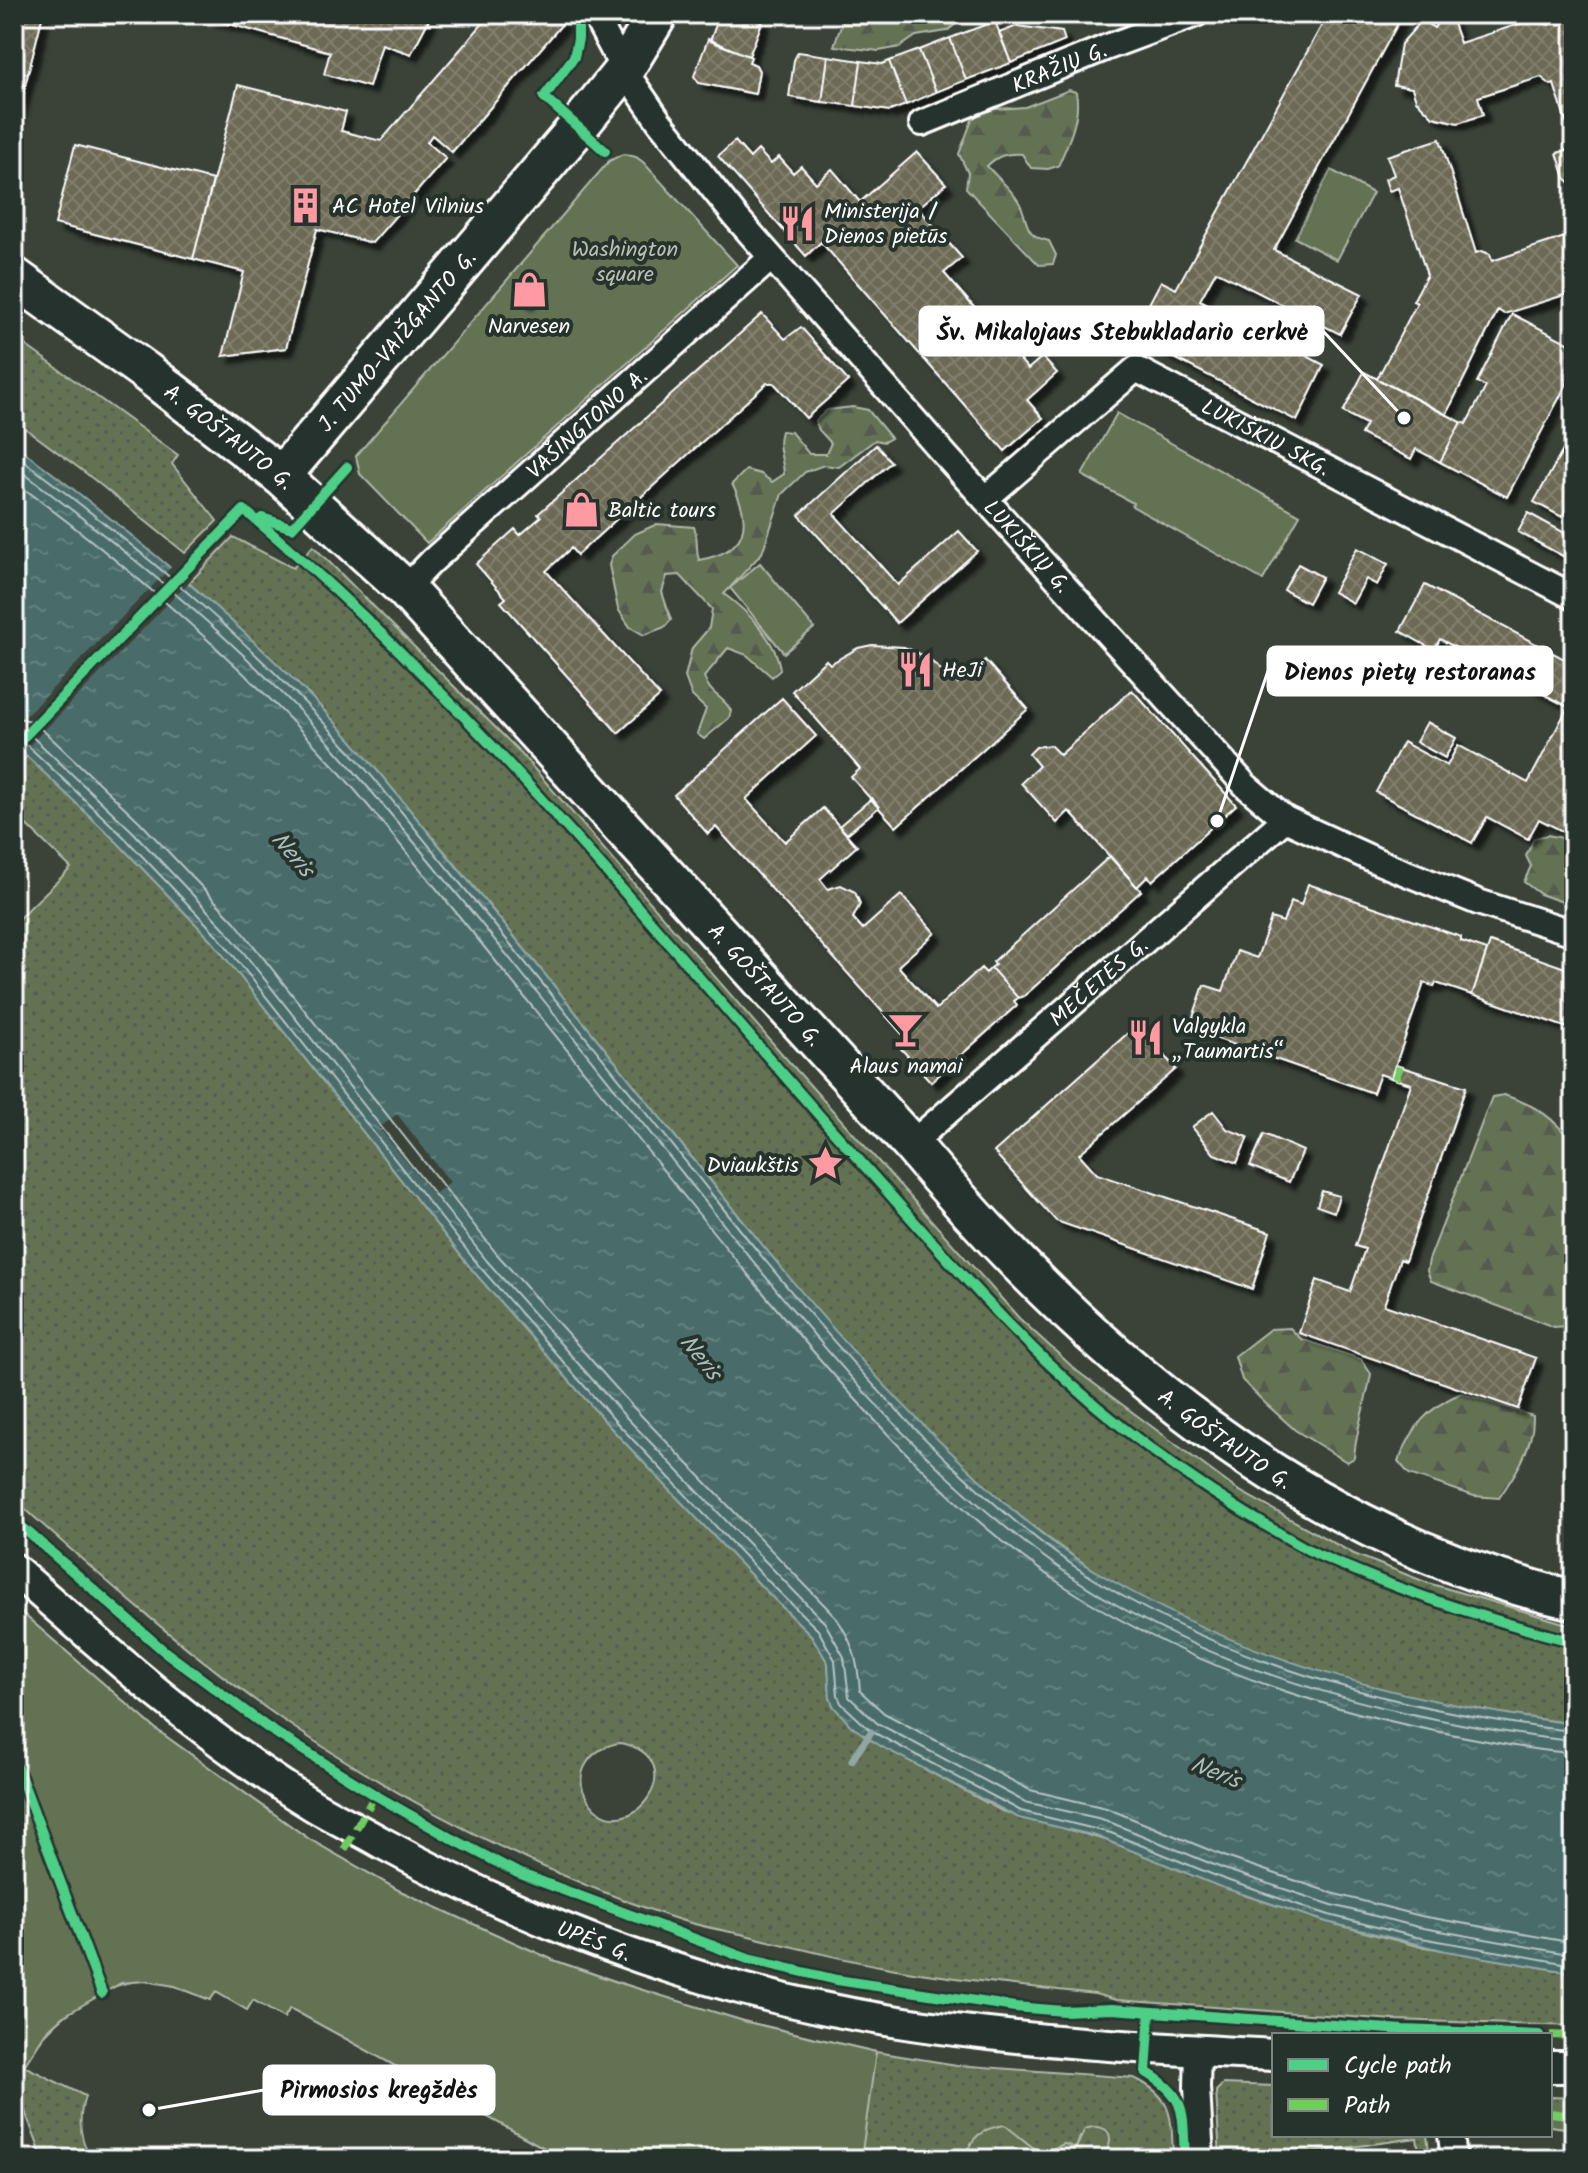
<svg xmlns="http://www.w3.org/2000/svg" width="1588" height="2173" font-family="Kalam,sans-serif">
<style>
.grass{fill:url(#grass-dots);stroke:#b1b8a9;stroke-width:2;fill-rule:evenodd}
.forest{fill:url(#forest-firs);stroke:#b1b8a9;stroke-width:2}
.park{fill:#637253;stroke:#b1b8a9;stroke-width:2}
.water{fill:url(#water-ripples);stroke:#91a7a6;stroke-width:2}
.pier{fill:#3b4339}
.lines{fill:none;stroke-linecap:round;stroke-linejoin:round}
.shore{stroke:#b6c4c3;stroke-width:2}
.stream{stroke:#91a7a6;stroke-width:7}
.building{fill:url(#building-cross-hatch);stroke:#fff;stroke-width:2;filter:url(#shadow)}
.minor-casing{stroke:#fff;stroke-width:30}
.tertiary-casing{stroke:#fff;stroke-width:36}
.primary-casing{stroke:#fff;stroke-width:44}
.minor{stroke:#26332d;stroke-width:24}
.tertiary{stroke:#26332d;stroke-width:30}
.primary{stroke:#26332d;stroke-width:38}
.quiet{stroke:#71cb61;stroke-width:8;stroke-dasharray:16 8;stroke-linecap:butt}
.cycleway-casing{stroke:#26332d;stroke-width:15}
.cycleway{stroke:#4dcf88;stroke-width:10}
.labels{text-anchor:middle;stroke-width:8;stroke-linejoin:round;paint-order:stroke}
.street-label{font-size:22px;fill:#fff;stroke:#26332d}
.poi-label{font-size:22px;fill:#fff;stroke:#26332d;text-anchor:start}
.park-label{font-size:22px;fill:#b9c0b2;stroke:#26332d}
.water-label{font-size:24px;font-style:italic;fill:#adbdbc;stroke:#26332d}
.leader{fill:none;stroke:#fff;stroke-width:3}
.callout-dot{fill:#fff;stroke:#26332d;stroke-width:3}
.callout{fill:#fff;stroke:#fff;stroke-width:3}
.callout-label{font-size:24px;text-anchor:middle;font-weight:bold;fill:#111}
</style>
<defs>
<pattern id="grass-dots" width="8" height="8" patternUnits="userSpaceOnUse" patternTransform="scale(2)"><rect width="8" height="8" fill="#637253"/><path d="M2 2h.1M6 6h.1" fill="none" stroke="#555b4f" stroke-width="1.8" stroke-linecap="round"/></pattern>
<pattern id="forest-firs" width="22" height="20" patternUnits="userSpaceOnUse" patternTransform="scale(2)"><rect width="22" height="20" fill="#637253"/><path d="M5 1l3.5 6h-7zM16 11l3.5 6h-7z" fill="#555b4f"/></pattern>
<pattern id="water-ripples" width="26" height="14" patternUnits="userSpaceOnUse" patternTransform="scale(2)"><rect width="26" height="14" fill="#486c6a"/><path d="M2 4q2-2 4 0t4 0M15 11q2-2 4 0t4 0" fill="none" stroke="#638280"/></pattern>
<pattern id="building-cross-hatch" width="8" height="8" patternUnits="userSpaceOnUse" patternTransform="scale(2)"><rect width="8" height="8" fill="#6c6955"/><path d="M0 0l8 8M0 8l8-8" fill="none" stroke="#82806e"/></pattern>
<filter id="shadow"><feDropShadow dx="7" dy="7" stdDeviation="2" flood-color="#0009"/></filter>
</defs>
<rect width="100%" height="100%" fill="#3b4339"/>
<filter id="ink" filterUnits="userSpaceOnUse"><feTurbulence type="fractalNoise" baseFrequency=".0125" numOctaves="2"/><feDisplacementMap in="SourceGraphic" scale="16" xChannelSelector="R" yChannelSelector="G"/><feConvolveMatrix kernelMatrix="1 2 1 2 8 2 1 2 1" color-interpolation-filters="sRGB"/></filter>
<g filter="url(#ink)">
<!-- grass -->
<path class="grass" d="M14 337 178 455 172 464 217 521 185 553 87 474 14 420Z
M233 537 293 568 313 546 517 749 783 1055 1019 1318 1077 1371 1236 1489 1354 1554 1428 1583 1574 1626V1724C1424 1704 1273 1671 1139 1597 956 1496 819 1316 691 1156 609 1054 528 952 445 852 401 800 359 746 311 697 272 657 230 620 189 583Z
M27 756 118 843 212 941 474 1272 610 1427 766 1591 811 1635 828 1663 830 1698 834 1707 867 1738 1002 1811 1109 1841 1247 1896 1327 1922 1414 1945 1574 1973V2026L1395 2020 1116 2000 1095 1994C1032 1987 969 1981 907 1971 852 1962 799 1949 745 1935 722 1930 697 1926 674 1918 535 1871 404 1803 283 1720 188 1654 100 1576 14 1499V923L71 868 14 813V769ZM620 1743C699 1758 626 1856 588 1800 570 1773 593 1746 620 1743Z
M14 1606 157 1730 309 1839 400 1891 553 1960 665 1998 747 2022 876 2052 957 2065 1134 2078C1175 2097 1171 2119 1173 2159H1102L1080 2137 1076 2148 1064 2144 1041 2154 1029 2145 968 2148 965 2159H564L290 2008 284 2018 253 2000 247 2010 216 1992 210 2000C189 1991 169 1982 145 1981 103 1979 40 2028 24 2066L85 2096C78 2119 78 2140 93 2159H43L14 2082V1723L404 1956Z
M1223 2084 1274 2086V2135H1427L1430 2159H1420L1417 2138 1265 2159H1220L1216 2091Z
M1550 2097 1574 2098V2129L1550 2126Z"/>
<!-- forest -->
<path class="forest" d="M845 14H968L947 31 916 36 900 47 879 51 834 46Z
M1069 90 1076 92C1081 117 1068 144 1058 166L1048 169 1031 168 1022 154C1007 153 998 155 987 166 996 176 1009 187 1017 199 1030 217 1020 235 1049 241L1056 255 1053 264 1039 265 966 188 968 173 959 154 972 120 982 110 1025 107Z
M853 407 868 410 891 438 884 442 875 440 839 467 824 465 805 472 782 494 762 553 724 594C747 611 777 640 780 670L772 677 747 655 728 648 704 677C711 697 723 695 731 711L729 718 704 739 697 734 706 709 692 696 685 677 692 648 709 628 712 609 680 575 667 576 662 592 671 620 665 627 644 635 630 627 618 609 609 565 612 556 635 534 657 524 694 527C699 539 695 548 699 560 746 552 754 525 732 484L746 470 761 474 772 482 784 474C783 457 776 447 781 431L791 432 809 454H826L831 443 819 430 815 421 827 410Z
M1547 835 1574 840V906L1540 894 1524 882 1531 866 1526 856 1534 838Z
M1504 1095C1537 1106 1554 1117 1574 1145V1322L1567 1326 1554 1327 1431 1281 1427 1271 1429 1260 1492 1097Z
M1290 1328 1301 1339 1361 1359 1371 1374C1366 1403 1356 1429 1354 1458L1347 1462 1295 1430 1265 1403 1242 1380 1235 1356 1270 1329Z
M1461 1393 1533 1416C1534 1447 1516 1473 1499 1498L1474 1496 1409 1474 1398 1461C1415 1425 1424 1410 1461 1393Z
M1005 2125 1041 2154 1064 2144 1076 2148 1085 2129C1095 2125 1111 2126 1110 2141 1110 2147 1104 2154 1102 2159H965C970 2137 983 2128 1005 2125Z"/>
<!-- park -->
<path class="park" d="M623 154 636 157 643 162 737 265 427 543 360 474 356 456 609 161Z
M1331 170 1373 193 1337 260 1295 238Z
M1117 413 1300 515 1263 580 1132 506 1133 503 1082 475Z
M760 563 814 628 784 653 730 588Z
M14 1606 157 1730 309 1839 400 1891 553 1960 620 1983 747 2022 876 2052 861 2159H564L290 2008 284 2018 253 2000 247 2010 216 1992 210 2000 175 1986 144 1981 121 1983 62 2017 46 2032 24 2066 14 2070Z"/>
<!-- water -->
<path class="water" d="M14 444C117 521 217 602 308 694 354 740 395 792 437 843 506 926 574 1010 641 1094 741 1219 839 1346 955 1456 995 1495 1036 1533 1083 1563 1234 1659 1398 1701 1574 1724V1973L1446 1951 1327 1922 1218 1886 1096 1836 1019 1818 882 1747 851 1726 834 1707 830 1698 828 1663 811 1635 766 1591 610 1427 474 1272 212 941 118 843 14 744Z"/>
<!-- pier -->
<path class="pier" d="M174 564 191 580 20 755 14 750V728Z
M397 1114 450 1182 433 1195 379 1128Z"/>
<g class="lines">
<!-- shore -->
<path class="shore" d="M14 454C134 543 249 639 349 750 384 789 416 830 449 870 541 980 629 1091 718 1202 792 1295 868 1385 954 1467 992 1502 1031 1537 1074 1566 1190 1644 1324 1688 1461 1714 1498 1721 1536 1728 1574 1731
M14 466C133 555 251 651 348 764 463 898 573 1037 684 1175 797 1317 914 1467 1065 1572 1182 1654 1322 1698 1461 1724 1498 1731 1536 1738 1574 1741
M14 481C128 566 237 659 332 764 365 800 395 839 426 876 539 1012 647 1153 760 1289 847 1393 950 1512 1064 1586 1185 1665 1320 1710 1461 1736 1498 1743 1536 1751 1574 1753
M14 717 31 721 47 734 139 821 235 922 496 1253 633 1407 835 1616C853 1641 858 1662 860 1691L884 1713 1030 1790 1106 1808 1229 1858 1335 1894 1421 1916 1574 1943
M14 729 26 731 39 743 131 830 225 929 487 1261 624 1415 825 1623 844 1657 849 1697 877 1723 1025 1802 1102 1819 1224 1869 1332 1905 1418 1927 1574 1955
M14 739 23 741 124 837 218 936 480 1267 616 1422 772 1585 818 1630 835 1660 838 1695 841 1703 871 1731 1021 1811 1111 1833 1221 1878 1278 1898 1329 1915 1416 1937 1574 1965"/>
<!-- stream -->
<path class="stream" d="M852 1760 871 1732"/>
</g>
<!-- building -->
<path class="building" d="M14 14H43L28 74 14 70Z
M209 14H432L411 54 382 44 369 87 324 74 330 52 208 18Z
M491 14H556L563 23 452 152 432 135 427 142 446 158 372 243 317 229 286 348 223 356 244 272 193 259 238 85 346 112 341 131 381 141Z
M720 14H747L763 20 749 56 710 41Z
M1328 14H1403L1274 250 1362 294 1340 334 1216 271 1200 300 1324 365 1297 421 1132 336 1161 281 1176 289Z
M1552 14H1574V146L1554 84 1551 85 1541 77 1478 97 1483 115 1458 123 1433 117 1416 100 1412 88 1394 85 1401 44 1422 20 1434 28 1438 22 1451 18 1460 43 1535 19 1549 25Z
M995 21 1011 63 966 80 950 38Z
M1017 26 1062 32 1065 41 1011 63 999 33Z
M950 38 966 80 936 92 919 50Z
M708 39 751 57 749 62 756 65 759 71 755 94 699 83 694 76Z
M919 50 936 92 906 105 889 61Z
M798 52 828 56 822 102 789 97 794 60Z
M828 56 861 61 855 106 822 102Z
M861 61 882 64 889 61 906 105 890 111 855 106Z
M14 70 28 74 14 128Z
M1440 139 1476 253 1482 251 1490 254 1492 261 1574 234V292L1504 314 1498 310 1446 415 1377 379 1417 303 1413 301 1427 275 1398 188 1389 191 1385 179 1394 175 1387 156Z
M735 141 750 158 758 150 771 164 779 157 793 173 801 166 816 183 832 169 860 202 917 152 946 184 918 208 962 258 944 273 1028 369 1042 357 1057 373 1027 400 1043 418 1005 451 821 242 806 256 718 156Z
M75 145 213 180 193 259 55 224Z
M1574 148V186L1565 178 1557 153Z
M535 276 541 281V286L525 303 517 296 530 277Z
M762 314 785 339 801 327 848 381 806 418 774 383H767L577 555 571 548 546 571 660 696 618 733 501 602 506 598 476 564 515 529 520 535 541 517 538 514Z
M1512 314 1574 346V370L1507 497 1440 462 1461 422 1466 424 1486 387 1477 382Z
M1364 372 1461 422 1440 462 1416 449 1411 459 1361 434 1366 424 1343 412Z
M876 445 891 462 834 514 898 585 959 531 977 551 897 623 799 515Z
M1566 445 1574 450V494L1562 517 1534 502Z
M1528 513 1574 538V562L1518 532Z
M1357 548 1388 564 1377 585 1366 579 1353 603 1333 592Z
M1298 564 1322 577 1308 603 1284 590Z
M1425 585 1574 664V832L1572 836 1539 819 1528 839 1487 817 1472 843 1376 792 1403 742 1447 766 1458 745 1528 783 1568 707 1498 670 1496 675 1487 671 1490 666 1440 639 1434 650 1400 631Z
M872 645 904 647 918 653 932 662 943 672 947 669 958 683 985 660 1028 709 896 827 851 777 860 769 792 691 826 660 830 664 858 648Z
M1132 690 1236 805 1152 881 1148 876 1137 887 1069 811 1057 823 1021 783 1039 766 1029 754 1036 747 1050 745 1060 755Z
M782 698 816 736 746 799 785 842 823 808 839 826 857 846 820 879 828 889 841 885 855 892 860 904 853 918 863 929 901 895 935 933 898 966 936 1009 981 968 986 973 991 968 1018 998 1014 1001 1017 1005 931 1082 897 1044 905 1037 716 827 708 834 674 795Z
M1427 722 1456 738 1445 758 1416 742Z
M872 798 879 807 847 834 839 826Z
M1110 856 1141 891 1024 996 1018 998 991 968 995 965 993 962Z
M1308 884 1461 937V941L1487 950 1472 995 1436 983 1434 986 1424 983 1391 1078 1380 1074 1373 1093 1189 1029 1204 985 1223 991 1237 951 1257 958 1271 918 1283 922 1291 901 1301 905Z
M1490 942 1574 971V1030L1472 995Z
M1137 1025 1176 1069 1079 1154 1097 1174 1270 1232 1252 1289 1056 1221 994 1152Z
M1395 1065 1466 1087 1405 1261 1400 1259 1384 1305 1536 1358 1518 1409 1299 1333 1317 1280 1350 1292 1365 1249 1355 1246 1411 1084 1391 1078Z
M1213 1111 1227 1129 1248 1137 1237 1163 1214 1154 1192 1127Z
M1264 1134 1303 1151 1289 1182 1250 1166Z
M1322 1191 1339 1196 1334 1212 1317 1206Z"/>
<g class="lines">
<defs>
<g id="minor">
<path id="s1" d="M594 14 624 70 659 121 736 217 945 455 1246 786 1285 819 1379 862 1478 902 1574 933"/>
<path id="s2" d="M922 123 1105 48 1196 14"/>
<path id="s3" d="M985 499 1136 369 1574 597"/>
<path id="s4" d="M405 589 432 561 771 258"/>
<path id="s5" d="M911 1144 1285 819"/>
<path d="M1198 2051 1197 2087 1201 2159"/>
<path d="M1451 2135 1454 2159"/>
</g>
<g id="tertiary">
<path id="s6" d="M14 1569C109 1653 205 1739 314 1806 336 1819 360 1830 382 1843 539 1928 709 1991 886 2020 1014 2041 1144 2048 1274 2055"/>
<path d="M1550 2067H1574"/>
</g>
<g id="primary">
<path id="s7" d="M14 277 145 371 281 476 405 589 911 1144C1085 1352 1303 1539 1574 1600"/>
<path id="s8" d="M281 476 578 127 624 70 658 14"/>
</g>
</defs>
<!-- minor casing -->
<use href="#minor" class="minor-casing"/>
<!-- tertiary casing -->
<use href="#tertiary" class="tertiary-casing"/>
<!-- primary casing -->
<use href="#primary" class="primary-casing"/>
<!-- minor -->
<use href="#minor" class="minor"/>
<!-- tertiary -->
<use href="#tertiary" class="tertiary"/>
<!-- primary -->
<use href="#primary" class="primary"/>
<!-- quiet -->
<path class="quiet" d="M1395 1079 1400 1067
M344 1850 375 1795
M1550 2035 1574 2036
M1550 2113 1574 2116
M14 2132 26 2159"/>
<defs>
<path id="cycleway" d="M578 14V39L574 57 544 97 605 151
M244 510C464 692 644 918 833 1131 903 1208 970 1288 1045 1360 1122 1434 1212 1496 1305 1548 1323 1558 1343 1565 1362 1573 1431 1602 1502 1623 1574 1642
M262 518 292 528 347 467
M14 747 244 510
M14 1520 164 1651 268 1728 375 1795 449 1837 518 1873 748 1959 837 1980 1015 2007 1064 2011 1112 2009 1403 2030 1539 2035
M14 1759 102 1993
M1150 2012 1146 2072C1189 2098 1182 2113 1185 2159"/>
</defs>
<!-- cycleway casing -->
<use href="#cycleway" class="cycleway-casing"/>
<!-- cycleway -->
<use href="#cycleway" class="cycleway"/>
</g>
</g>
<!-- icons -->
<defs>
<symbol id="building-bare" viewBox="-9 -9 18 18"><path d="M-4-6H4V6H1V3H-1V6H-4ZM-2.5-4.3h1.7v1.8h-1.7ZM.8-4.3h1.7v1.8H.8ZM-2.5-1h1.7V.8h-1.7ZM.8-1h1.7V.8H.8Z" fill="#ff9aa2" stroke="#26332d" stroke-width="2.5" paint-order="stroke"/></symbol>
<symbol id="restaurant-bare" viewBox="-9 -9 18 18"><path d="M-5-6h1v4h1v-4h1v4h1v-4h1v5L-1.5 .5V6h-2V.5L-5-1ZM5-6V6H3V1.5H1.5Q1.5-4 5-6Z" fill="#ff9aa2" stroke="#26332d" stroke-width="2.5" paint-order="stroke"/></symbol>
<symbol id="shop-bare" viewBox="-9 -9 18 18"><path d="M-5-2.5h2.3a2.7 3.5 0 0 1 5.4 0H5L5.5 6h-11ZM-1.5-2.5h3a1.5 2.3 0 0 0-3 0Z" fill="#ff9aa2" stroke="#26332d" stroke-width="2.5" paint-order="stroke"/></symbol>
<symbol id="bar-bare" viewBox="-9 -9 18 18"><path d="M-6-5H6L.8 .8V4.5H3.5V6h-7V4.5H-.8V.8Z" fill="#ff9aa2" stroke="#26332d" stroke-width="2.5" paint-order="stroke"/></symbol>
<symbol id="sight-bare" viewBox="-9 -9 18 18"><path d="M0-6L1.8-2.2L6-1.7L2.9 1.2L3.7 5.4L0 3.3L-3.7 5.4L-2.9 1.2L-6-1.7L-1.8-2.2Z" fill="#ff9aa2" stroke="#26332d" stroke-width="2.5" paint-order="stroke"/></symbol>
</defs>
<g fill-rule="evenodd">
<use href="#building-bare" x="280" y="180" width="51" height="51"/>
<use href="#restaurant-bare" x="772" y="198" width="51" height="51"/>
<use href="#shop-bare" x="504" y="264" width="51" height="51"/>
<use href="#shop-bare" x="556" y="484" width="51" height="51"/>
<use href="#restaurant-bare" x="890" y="644" width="51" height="51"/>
<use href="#bar-bare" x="880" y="1004" width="51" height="51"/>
<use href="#restaurant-bare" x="1120" y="1012" width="51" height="51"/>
<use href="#sight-bare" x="800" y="1138" width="51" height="51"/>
</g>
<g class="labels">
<!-- street labels -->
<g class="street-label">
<text dy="8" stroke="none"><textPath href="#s2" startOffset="148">KRAŽIŲ G.</textPath></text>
<text dy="8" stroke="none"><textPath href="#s8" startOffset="178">J. TUMO-VAIŽGANTO G.</textPath></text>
<text dy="8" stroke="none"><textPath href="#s4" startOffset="246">VAŠINGTONO A.</textPath></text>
<text dy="8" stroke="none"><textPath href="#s7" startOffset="268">A. GOŠTAUTO G.</textPath></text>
<text dy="8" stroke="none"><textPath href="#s3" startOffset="346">LUKIŠKIŲ SKG.</textPath></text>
<text dy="8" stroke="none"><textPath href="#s1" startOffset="688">LUKIŠKIŲ G.</textPath></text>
<text dy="8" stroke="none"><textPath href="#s5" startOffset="248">MEČETĖS G.</textPath></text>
<text dy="8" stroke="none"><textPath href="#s7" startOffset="1036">A. GOŠTAUTO G.</textPath></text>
<text dy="8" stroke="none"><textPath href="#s7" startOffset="1684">A. GOŠTAUTO G.</textPath></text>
<text dy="8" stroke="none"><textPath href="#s6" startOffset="694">UPĖS G.</textPath></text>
</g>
<!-- poi labels -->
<g class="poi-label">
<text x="332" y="213">AC Hotel Vilnius</text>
<text x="824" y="218">Ministerija /<tspan x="824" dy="25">Dienos pietūs</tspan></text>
<text x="529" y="333" text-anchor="middle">Narvesen</text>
<text x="608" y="517">Baltic tours</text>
<text x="942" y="677">HeJi</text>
<text x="1172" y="1033">Valgykla<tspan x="1172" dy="25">„Taumartis“</tspan></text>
<text x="906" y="1073" text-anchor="middle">Alaus namai</text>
<text x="799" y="1172" text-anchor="end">Dviaukštis</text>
</g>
<!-- park labels -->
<g class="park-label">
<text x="625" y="256">Washington<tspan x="625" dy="25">square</tspan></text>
</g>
<!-- water labels -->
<g class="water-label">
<text transform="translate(293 854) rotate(49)" y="8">Neris</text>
<text transform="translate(701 1357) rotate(51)" y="8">Neris</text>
<text transform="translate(1216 1772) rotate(21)" y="8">Neris</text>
</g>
</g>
<!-- callouts -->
<path class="leader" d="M1404 418L1323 331M1217 821L1268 671M149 2110L264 2090"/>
<g class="callout-dot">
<circle cx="1404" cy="418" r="8"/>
<circle cx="1217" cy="821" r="8"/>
<circle cx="149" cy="2110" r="8"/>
</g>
<g class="callout">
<rect x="920" y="307" width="403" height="48" rx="8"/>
<rect x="1268" y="647" width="284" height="48" rx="8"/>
<rect x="264" y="2066" width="230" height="48" rx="8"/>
</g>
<g class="callout-label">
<text x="1122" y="340">Šv. Mikalojaus Stebukladario cerkvė</text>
<text x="1410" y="680">Dienos pietų restoranas</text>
<text x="379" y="2098">Pirmosios kregždės</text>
</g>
<!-- margin -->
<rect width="1588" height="2173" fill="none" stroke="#26332d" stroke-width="48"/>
<rect x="24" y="24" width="1540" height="2125" fill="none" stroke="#fff" stroke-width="3" filter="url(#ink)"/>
<!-- legend -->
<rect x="1272" y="2033" width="280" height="104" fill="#26332d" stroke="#7d8581" stroke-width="2"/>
<rect x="1288" y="2059" width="40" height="12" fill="#4dcf88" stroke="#7d8581" stroke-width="2"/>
<text x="1344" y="2073" font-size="24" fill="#ffffff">Cycle path</text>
<rect x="1288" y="2099" width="40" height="12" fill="#71cb61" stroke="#7d8581" stroke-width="2"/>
<text x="1344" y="2113" font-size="24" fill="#ffffff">Path</text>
</svg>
